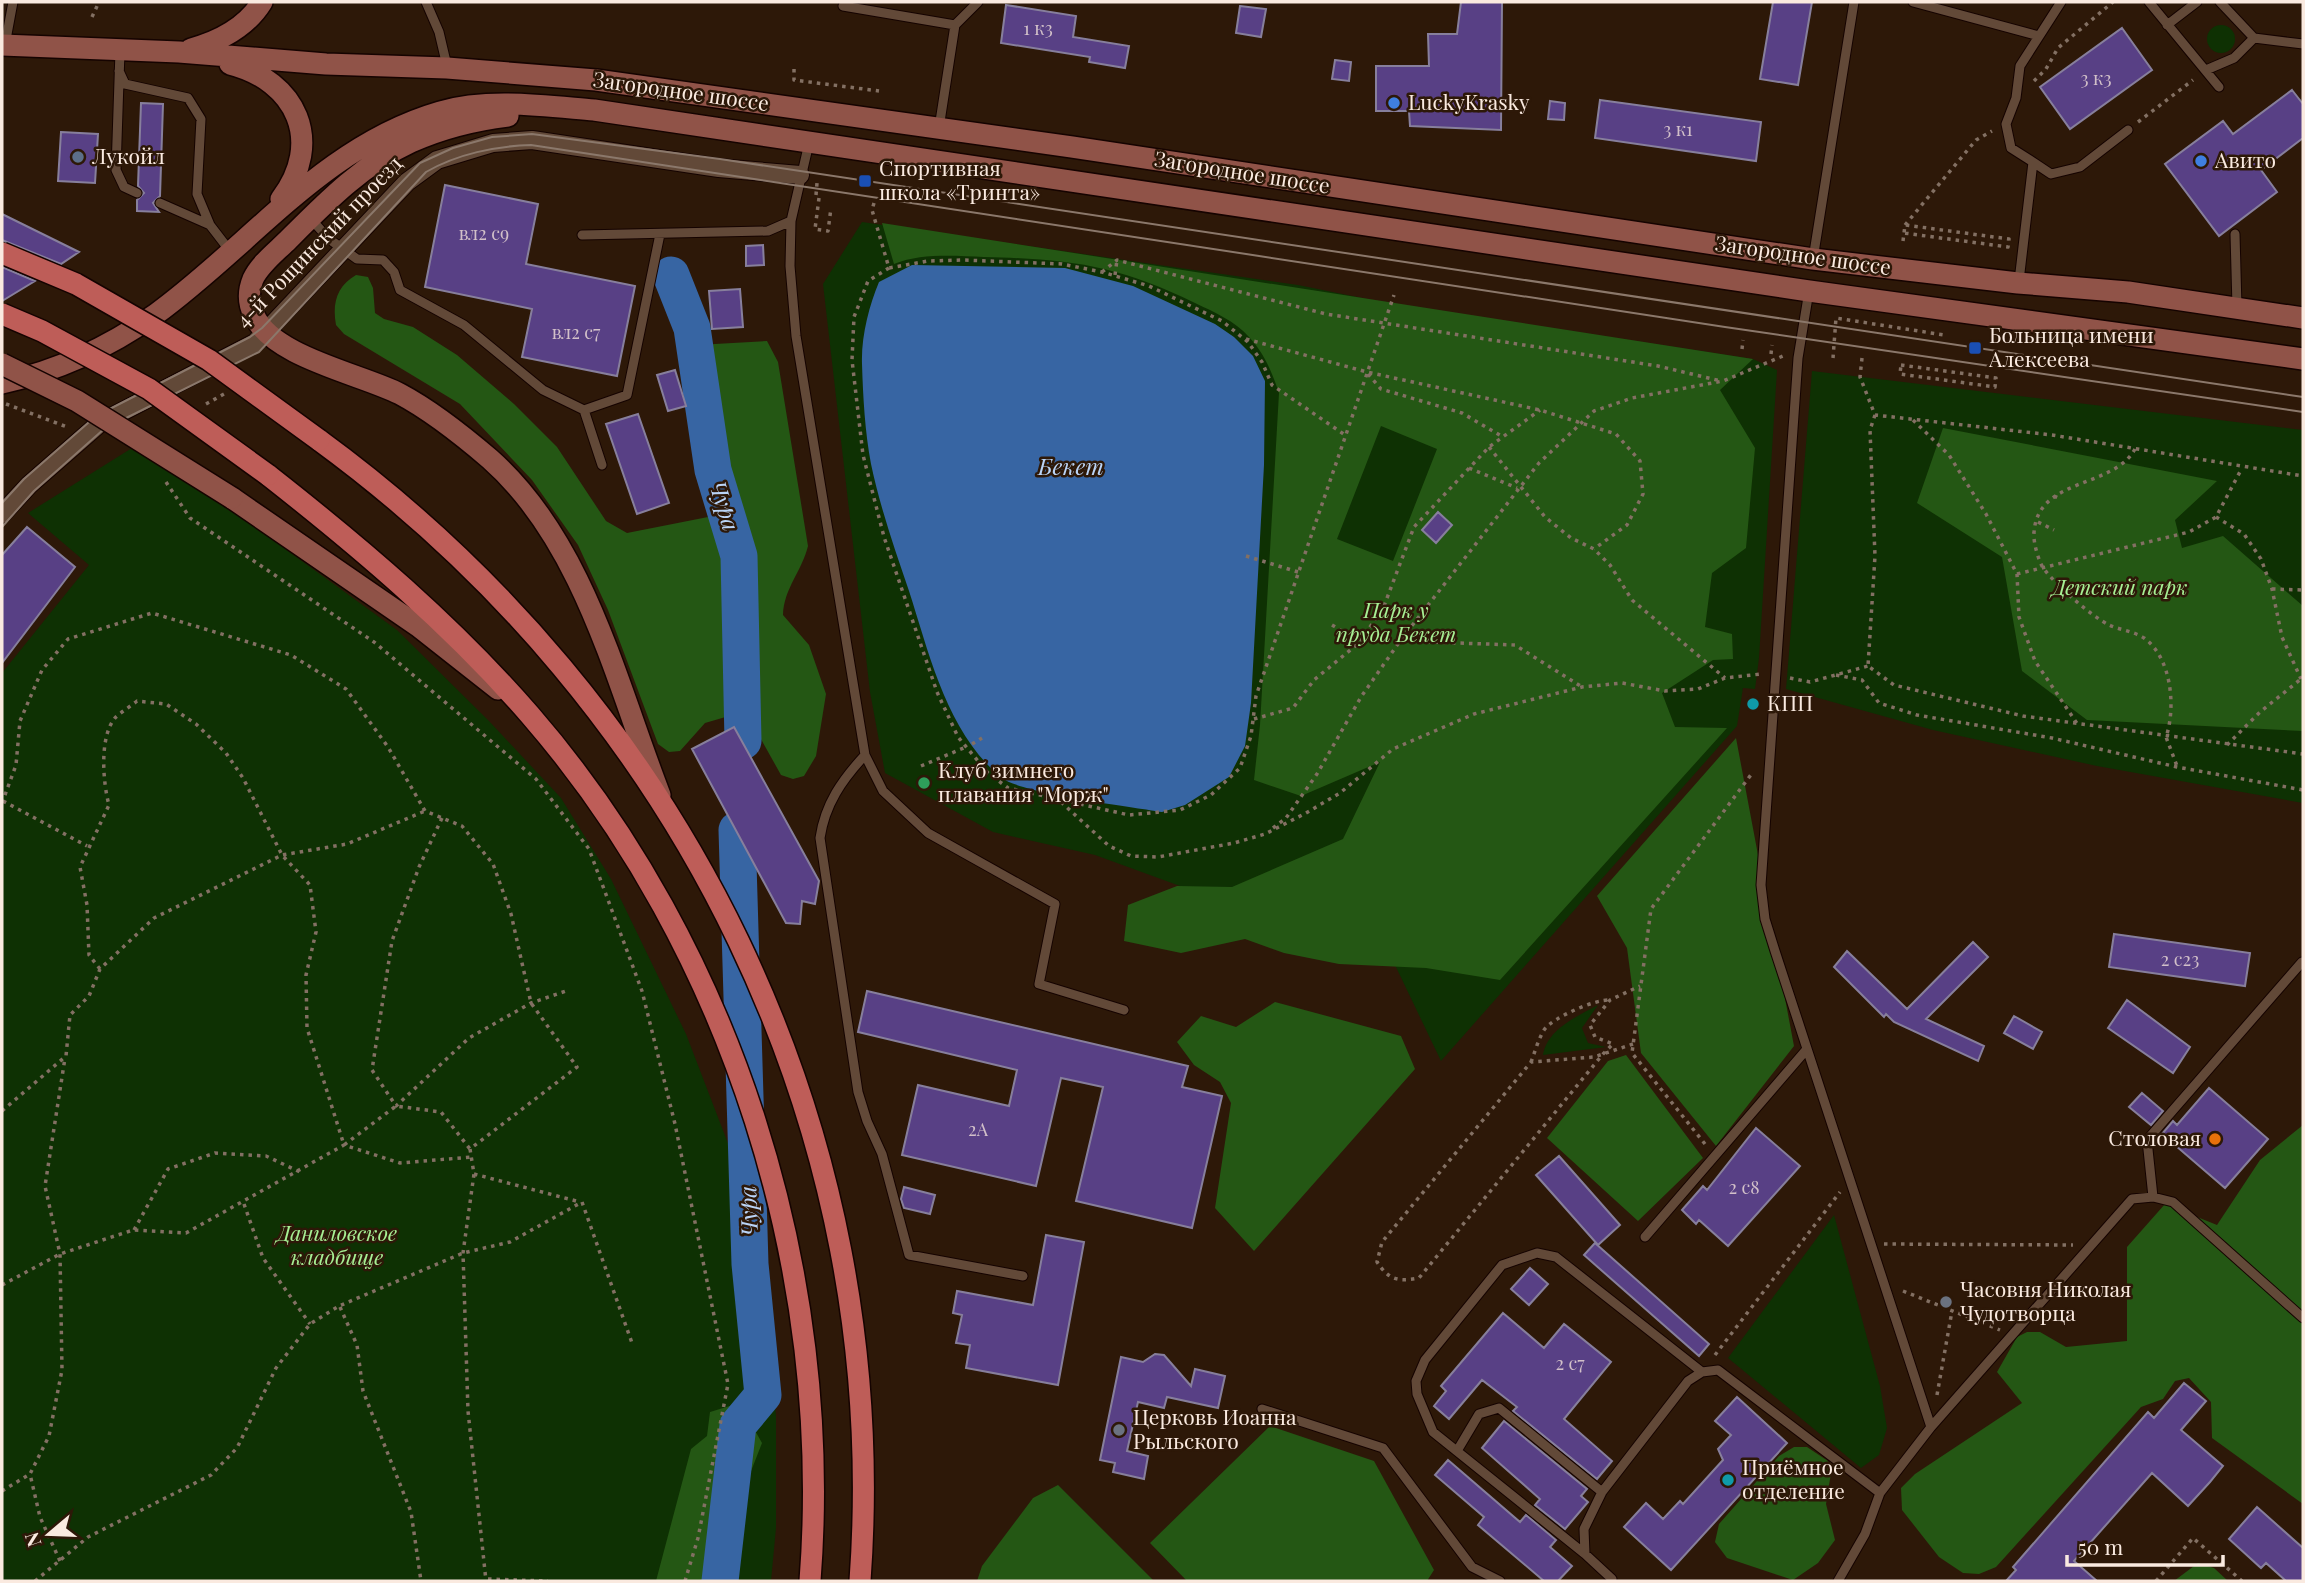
<svg xmlns="http://www.w3.org/2000/svg" width="2305" height="1583" font-family="'Playfair Display',serif">
<style>
.green{fill:#0e3103}
.forest{fill:#245714;fill-rule:evenodd}
.water{fill:#3765a3}
.lines{fill:none;stroke-linecap:round;stroke-linejoin:round}
.river{stroke:#3765a3;stroke-width:37}
.building{fill:#584085;stroke:#877f9c;stroke-width:2}
.service-casing{stroke:#150300;stroke-width:11}
.minor-casing{stroke:#150300;stroke-width:20}
.secondary-casing{stroke:#150300;stroke-width:24}
.primary-casing{stroke:#150300;stroke-width:24}
.path{stroke:#837063;stroke-width:3.5;stroke-dasharray:3.5 5;stroke-linecap:butt}
.service{stroke:#624938;stroke-width:9}
.minor{stroke:#624938;stroke-width:18}
.secondary{stroke:#905348;stroke-width:21}
.primary{stroke:#be5d58;stroke-width:21}
.tram{stroke:#8b786b;stroke-width:2}
.secondary-bridge-casing{stroke:#150300;stroke-width:24;stroke-linecap:butt}
.primary-bridge-casing{stroke:#150300;stroke-width:24;stroke-linecap:butt}
.secondary-bridge{stroke:#905348;stroke-width:21}
.primary-bridge{stroke:#be5d58;stroke-width:21}
.shop-dot{fill:#3f7fe0;stroke:#2d1808;stroke-width:2.5}
.service-dot{fill:#5c6f8a;stroke:#2d1808;stroke-width:2.5}
.transit-dot{fill:#1a4fb4;stroke:#2d1808;stroke-width:2.5}
.culture-dot{fill:#0f9aa8;stroke:#2d1808;stroke-width:2.5}
.leisure-dot{fill:#2e9e5b;stroke:#2d1808;stroke-width:2.5}
.food-dot{fill:#e8710a;stroke:#2d1808;stroke-width:2.5}
.worship-dot{fill:#6b7280;stroke:#2d1808;stroke-width:2.5}
.labels{text-anchor:middle;stroke-width:5;stroke-linejoin:round;paint-order:stroke}
.number-label{font-size:18px;fill:#d2c0c9}
.street-label{font-size:21px;fill:#faeae0;stroke:#2d1808}
.poi-label{font-size:21px;fill:#faeae0;stroke:#2d1808;text-anchor:start}
.park-label{font-size:21px;font-style:italic;fill:#a7f094;stroke:#2d1808}
.water-label{font-size:23px;font-style:italic;fill:#bad4f7;stroke:#2d1808}
</style>
<rect width="100%" height="100%" fill="#2d1808"/>
<!-- green -->
<path class="green" d="M2207 39a14 14 0 1 1 28 0a14 14 0 1 1-28 0Z
M862 222 1298 285 1392 304 1753 359 1777 370 1759 658 1755 689 1743 688 1737 726 1441 1061 1384 942 1195 912 1180 886 1095 855 993 832 885 773 870 692 823 284Z
M1812 371 2303 430V803L2097 766 1933 730 1786 689Z
M132 448 211 495 397 630 489 721 561 798 611 879 686 1034 734 1159 766 1306 776 1416V1528L771 1581H2V673L89 565 28 513Z
M1598 1005 1582 1028 1588 1043 1606 1047 1543 1055C1547 1029 1578 1016 1598 1005Z
M1834 1215 1880 1386 1887 1428 1879 1455 1861 1468 1728 1358Z"/>
<!-- forest -->
<path class="forest" d="M882 223 1753 359 1720 390 1755 448 1746 548 1712 573 1705 627 1732 634 1733 659 1713 660 1662 693 1675 727 1727 728 1500 980 1426 968 1339 964 1284 953 1245 939 1181 953 1124 941 1128 905 1177 886 1232 887 1343 839 1380 762 1301 796 1254 780 1260 725 1279 393C1272 372 1264 353 1249 337 1235 321 1214 312 1195 303 1117 265 1070 259 984 257 954 256 922 253 894 264ZM1381 426 1437 449 1393 561 1337 539Z
M356 275 368 277 373 288 375 313 384 319 413 327 457 355 514 404 557 447 606 521 627 533 708 517 713 513 715 502 690 355 697 345 767 341 778 362 808 546C802 571 784 588 783 615L809 645 826 694 816 756 804 776 793 779 781 775 752 723 741 717 729 716 705 723 680 751 669 752 658 744 608 610 578 545 532 480 460 404 344 334 336 325C332 303 337 286 356 275Z
M1943 428 2217 481 2175 520 2182 548 2223 536 2303 606V731L2087 720 2022 671 2002 557 1917 503Z
M1736 738 1794 1046 1716 1146 1641 1053 1627 948 1597 896Z
M1275 1002 1401 1036 1415 1069 1254 1251 1215 1208 1231 1103 1220 1082 1194 1065 1177 1042 1201 1016 1236 1027Z
M1626 1055 1703 1158 1638 1221 1547 1138 1608 1061Z
M2303 1125V1504L2212 1438 2211 1402 2189 1378 2175 1381 2163 1399 2141 1407 1996 1567 1979 1574 1963 1573 1939 1557 1902 1510 1901 1488 1915 1474 2022 1403 1997 1372 2017 1337 2027 1332H2040L2066 1347 2127 1341V1247L2165 1204 2217 1225 2260 1160Z
M733 1405 753 1427 762 1443 746 1484 735 1581H656L691 1449 707 1436 710 1412Z
M1270 1426 1374 1461 1434 1570 1427 1581H1187L1150 1543Z
M1794 1447H1807L1828 1461 1831 1473 1826 1504 1835 1540 1818 1563 1793 1580 1727 1558 1715 1542 1719 1524 1779 1456Z
M1058 1485 1154 1581H977L982 1566 1033 1498Z
M2198 1563 2214 1568 2228 1581H2174Z"/>
<!-- water -->
<path class="water" d="M912 265 1065 268 1133 286 1215 324 1234 337 1253 356 1265 381 1264 465 1251 703 1245 746 1229 777 1185 805 1162 812C1133 807 1020 793 1002 778 947 733 930 656 909 591 895 550 880 507 871 464 865 432 863 397 862 364 861 337 869 306 879 282Z"/>
<g class="lines">
<!-- river -->
<path class="river" d="M671 275 692 328 713 470 739 556 743 741
M720 1581 738 1425 763 1395 750 1264 737 830"/>
</g>
<!-- building -->
<path class="building" d="M1461 2H1502L1501 130 1410 126 1409 111H1376V66H1429L1428 34H1457Z
M1773 2H1812L1798 85 1760 79Z
M1006 5 1076 16 1073 37 1129 46 1125 68 1089 62 1090 57 1001 43Z
M1240 6 1266 9 1261 37 1236 33Z
M2122 28 2152 70 2070 129 2040 87Z
M1335 60 1351 62 1349 81 1332 79Z
M2292 90 2303 104V138L2261 170 2277 192 2219 236 2165 164 2223 121 2233 134Z
M1600 100 1761 122 1756 161 1595 138Z
M1550 101 1565 103 1564 120 1548 119Z
M141 103 163 104 160 196 153 203 159 212 137 211V200L144 193 138 186Z
M61 132 98 134 95 183 58 181Z
M445 185 538 204 526 264 635 286 617 376 522 357 532 309 425 287Z
M2 214 79 252 61 264 2 240Z
M763 245 764 265 746 266V246Z
M2 267 35 281 2 301Z
M740 289 743 327 712 329 709 291Z
M675 370 686 406 668 411 657 375Z
M638 414 669 503 637 514 606 424Z
M1438 512 1452 525 1436 543 1422 530Z
M27 527 75 567 2 663V555Z
M734 727 819 881 815 904 802 901 800 924 786 923 692 749Z
M2114 934 2250 953 2245 986 2109 967Z
M1973 942 1988 957 1926 1019 1984 1046 1978 1061 1894 1022 1886 1014 1884 1017 1834 967 1847 951 1907 1009Z
M867 991 1188 1066 1182 1087 1222 1096 1192 1228 1076 1201 1103 1087 1061 1078 1036 1186 902 1155 918 1085 1009 1106 1017 1070 858 1032Z
M2127 1000 2190 1047 2173 1073 2108 1028Z
M2014 1016 2042 1032 2033 1049 2004 1033Z
M2209 1088 2268 1139 2225 1188 2162 1134 2173 1121 2177 1125Z
M2142 1093 2163 1111 2151 1125 2129 1107Z
M1756 1128 1800 1166 1728 1246 1699 1220 1696 1224 1682 1210 1703 1186 1707 1190Z
M1559 1156 1620 1225 1598 1245 1536 1175Z
M904 1187 935 1195 930 1214 904 1208 901 1199Z
M1046 1235 1084 1242 1058 1385 966 1368 970 1345 956 1343 962 1315 953 1313 957 1291 1033 1305Z
M1595 1243 1709 1344 1699 1356 1584 1255Z
M1530 1268 1548 1284 1529 1305 1511 1289Z
M1503 1313 1544 1348 1564 1324 1611 1362 1564 1419 1612 1461 1597 1479 1513 1411 1517 1407 1482 1380 1449 1419 1434 1406 1446 1391 1441 1386Z
M1155 1354 1164 1355 1191 1386 1195 1369 1225 1376 1218 1408 1167 1397 1164 1408 1138 1402 1127 1451 1148 1456 1144 1479 1113 1472 1115 1463 1100 1460 1121 1357 1143 1362Z
M2184 1383 2206 1401 2181 1430 2223 1466 2210 1482 2188 1506 2152 1473 2074 1561 2097 1581H2006L2016 1570 2013 1567 2148 1412 2154 1418Z
M1737 1397 1787 1443 1671 1570 1624 1527 1646 1503 1663 1519 1680 1501 1683 1504 1723 1460 1718 1449 1731 1435 1715 1421Z
M1504 1421 1587 1489 1581 1496 1588 1502 1565 1529 1535 1505 1540 1499 1482 1448Z
M1448 1460 1520 1522 1526 1515 1556 1540 1550 1547 1572 1566 1558 1581H1544L1478 1525 1484 1517 1435 1475Z
M2257 1507 2303 1548V1581H2286L2266 1563 2261 1568 2229 1539Z"/>
<g class="lines">
<defs>
<path id="service" d="M426 2 439 32 447 66
M1913 2 2039 36
M2149 2 2219 87
M2220 2 2254 38 2303 44
M843 6 955 25
M2167 25 2197 2
M5 45 13 2
M120 51 116 170 124 187 137 193
M2206 70 2234 58 2254 38
M119 71 125 84 188 98 201 119 197 194 210 225
M939 128 955 25 978 2
M809 143 791 221 790 266 796 336 865 755 883 791 928 833 1055 904 1039 984 1124 1010
M2033 162 2051 174 2080 167 2128 130
M160 203 210 225 230 251
M311 219 329 239 357 259 383 260 394 272 400 290 464 325 543 390 584 410
M2235 234 2237 307
M582 235 768 231 791 221
M1813 259 1854 2
M2019 281 2033 162 2011 148 2006 124 2016 98 2020 66 2061 2
M1809 291 1798 358 1761 885 1765 919 1775 951 1931 1427 2132 1199 2153 1197 2173 1202 2303 1318
M602 465 584 410 627 395 660 234
M865 755C842 780 825 804 820 838L858 1092 867 1121 882 1154 909 1255 1023 1276
M2153 1197 2147 1140 2302 962
M1645 1237 1807 1049
M1262 1409 1383 1448 1472 1567 1500 1581
M1457 1451 1479 1414 1499 1408 1602 1492
M1585 1554 1433 1432 1417 1394 1416 1381 1425 1360 1502 1265 1537 1253 1556 1257 1702 1372
M1612 1579 1585 1554 1584 1529 1602 1492 1688 1381 1702 1372 1718 1370 1880 1493
M1838 1581 1865 1534 1880 1493 1931 1427"/>
<path id="minor" d="M2 514 29 485 100 423 255 343 407 182 437 160 493 143 532 140 719 168 800 175"/>
<path id="secondary" d="M2 45 179 52 326 64 447 68 596 80 1072 147 1813 259 2018 283 2128 292 2303 318
M191 49C220 41 246 28 262 2
M230 64C297 81 324 142 281 199
M508 116C475 120 442 128 411 142 363 164 325 203 288 240 276 252 260 264 253 279 248 291 248 303 254 315 272 357 361 374 400 394 432 411 462 435 490 459 584 542 616 682 660 795
M2 383C58 371 109 347 156 314 251 245 323 146 440 112 488 98 545 106 594 110L1809 291 2303 359
M232 498 418 626 498 689"/>
<path id="primary" d="M319 440C683 706 893 1129 860 1581
M268 475C361 548 452 625 530 715 733 949 834 1274 810 1581"/>
</defs>
<!-- service casing -->
<use href="#service" class="service-casing"/>
<!-- minor casing -->
<use href="#minor" class="minor-casing"/>
<!-- secondary casing -->
<use href="#secondary" class="secondary-casing"/>
<!-- primary casing -->
<use href="#primary" class="primary-casing"/>
<!-- path -->
<path class="path" d="M92 17 99 2
M794 69V80L879 91
M2034 81 2046 69 2058 48 2113 2
M2138 122 2193 80
M816 195 817 183
M819 198 815 229 828 231 831 208
M874 203 872 210 889 268 928 261 964 260 1062 264 1102 272 1149 286 1222 321 1248 342 1262 362 1272 385 1345 435
M1905 225 1976 140 1992 131
M1903 241 1905 225 2009 239 2008 247 1904 233
M889 268 868 281 854 317 852 360 863 455 884 537 937 692 958 737 988 773 1008 788 1129 815 1180 810 1211 795 1240 768 1251 736 1256 696 1394 295
M1102 272 1117 260 1326 314 1658 366 1721 381
M1115 275 1117 260
M1246 339 1367 372 1540 410 1616 434 1640 461 1643 494 1627 525 1594 549
M1742 349 1743 340
M1771 354 1772 345
M1833 358 1836 318 1944 335
M1862 358 1860 377 1875 415 2052 435 2303 476
M1901 365 1996 378 1995 387 1900 374Z
M1368 374 1381 389 1462 413 1503 437
M6 404 67 427
M206 404 224 394
M1875 415 1870 430 1875 556 1868 666 1894 685 2023 716 2303 754
M1913 420 1949 455 1986 514 2017 574 2019 617 2035 661 2078 725
M1489 447 1545 517 1571 538 1594 549 1610 565 1632 600 1725 678
M2135 449C2113 489 2037 477 2034 533 2033 542 2039 563 2044 569 2056 585 2091 616 2109 625 2120 630 2133 631 2144 638 2172 658 2176 708 2166 737L2177 766
M1469 468 1517 488
M166 482 190 518 374 642 536 779 589 849 642 991 675 1124 728 1384 698 1538 685 1581
M2054 496 2061 499
M2216 517 2244 534 2261 559 2272 589 2282 637 2301 679
M2038 522 2054 530
M1246 556 1298 572
M2017 574 2189 532 2216 517 2242 468
M2272 589 2303 590
M1332 625 1360 642
M1401 641 1515 645 1582 687
M1836 675 1862 680 1879 703 1917 715 2052 738 2177 767 2303 790
M1790 678 1810 682 1868 666
M1254 719 1293 708 1314 680 1360 642 1384 606 1414 527 1489 447 1540 410
M972 744 982 738
M2227 745 2260 712 2301 679
M921 766 966 747
M3 801 87 846
M1061 802 1109 846 1131 856 1158 857 1234 843 1265 834 1306 813 1340 793 1393 749 1474 714 1582 687 1622 683 1665 691 1698 689 1725 678 1761 674
M2 803 16 765 20 721 42 670 68 639 152 613 291 655 346 689 388 747 425 811 462 826 493 864 511 914 531 1003 577 1067 470 1149 474 1174 463 1253 468 1411 486 1581
M442 818 419 867 392 941 372 1070 396 1106 469 1038 531 1003 566 991
M1273 828 1286 818 1317 774 1361 697 1400 641 1539 463 1594 411 1632 398 1723 381 1783 356
M100 969 89 955 87 905 80 867 109 805C103 783 99 737 115 718 121 712 131 706 137 701L166 704 196 724 226 753 243 778 282 855 310 885 316 932 306 975 307 1028 344 1145 396 1106 441 1112 470 1149
M1633 1044 1594 1057 1531 1062 1382 1242 1377 1262C1389 1280 1398 1282 1419 1278L1603 1054 1613 1044 1595 1037 1590 1025 1610 1000 1640 986
M1531 1062C1535 1052 1538 1040 1544 1030 1552 1018 1595 999 1610 1000
M2 1111 66 1056 70 1015 89 996 100 969 154 918 282 855 347 844 425 811
M1705 1144 1632 1053 1651 909 1753 772
M474 1174 580 1202
M582 1202 632 1343
M244 1204 263 1258 310 1324
M134 1230 168 1169 215 1153 266 1156 300 1172
M1884 1244 2073 1245
M2 1285 60 1254 133 1230 186 1233 344 1145 400 1163 472 1157
M1903 1291 2000 1330
M340 1307 357 1345 363 1391 411 1512 421 1581
M1715 1355 1840 1192
M1937 1395 1952 1311
M2 1491 30 1474
M60 1561 40 1517 30 1474 49 1436 62 1370 60 1254 45 1186 65 1058
M488 1579 548 1581
M35 1581 88 1537 211 1475 237 1448 276 1368 310 1324 339 1306 463 1253 510 1242 582 1202
M2156 1581 2193 1538 2242 1581"/>
<!-- service -->
<use href="#service" class="service"/>
<!-- minor -->
<use href="#minor" class="minor"/>
<!-- secondary -->
<use href="#secondary" class="secondary"/>
<!-- primary -->
<use href="#primary" class="primary"/>
<!-- tram -->
<path class="tram" d="M2 503 24 479 96 416 250 337 262 328 420 163 453 148 492 137 532 134 720 159 2303 397
M2 527 34 491 104 429 259 352 426 172C457 154 496 146 531 145L1725 327 2303 412"/>
<defs>
<path id="secondary-bridge" d="M2 364 77 401 232 498"/>
<path id="primary-bridge" d="M2 253 76 284 209 360 319 440
M2 314 42 331 149 389 268 475"/>
</defs>
<!-- secondary-bridge casing -->
<use href="#secondary-bridge" class="secondary-bridge-casing"/>
<!-- primary-bridge casing -->
<use href="#primary-bridge" class="primary-bridge-casing"/>
<!-- secondary-bridge -->
<use href="#secondary-bridge" class="secondary-bridge"/>
<!-- primary-bridge -->
<use href="#primary-bridge" class="primary-bridge"/>
</g>
<!-- markers -->
<g class="shop-dot">
<circle cx="1394" cy="103" r="7"/>
<circle cx="2201" cy="161" r="7"/>
</g>
<circle class="service-dot" cx="78" cy="157" r="7"/>
<g class="transit-dot">
<rect x="858" y="174" width="14" height="14" rx="3.5"/>
<rect x="1968" y="341" width="14" height="14" rx="3.5"/>
</g>
<g class="culture-dot">
<circle cx="1753" cy="704" r="7"/>
<circle cx="1728" cy="1480" r="7"/>
</g>
<circle class="leisure-dot" cx="924" cy="783" r="7"/>
<circle class="food-dot" cx="2215" cy="1139" r="7"/>
<g class="worship-dot">
<circle cx="1946" cy="1302" r="7"/>
<circle cx="1119" cy="1430" r="7"/>
</g>
<g class="labels">
<!-- number labels -->
<g class="number-label">
<text x="1038" y="35">1 к3</text>
<text x="2096" y="85">3 к3</text>
<text x="1678" y="136">3 к1</text>
<text x="484" y="240">вл2 с9</text>
<text x="576" y="339">вл2 с7</text>
<text x="2180" y="966">2 с23</text>
<text x="978" y="1136">2А</text>
<text x="1744" y="1194">2 с8</text>
<text x="1570" y="1370">2 с7</text>
</g>
<!-- street labels -->
<g class="street-label">
<text transform="translate(681 92) rotate(8)" y="7">Загородное шоссе</text>
<text transform="translate(1242 173) rotate(9)" y="7">Загородное шоссе</text>
<text transform="translate(319 242) rotate(-46)" y="7">4-й Рощинский проезд</text>
<text transform="translate(1803 256) rotate(8)" y="7">Загородное шоссе</text>
</g>
<!-- poi labels -->
<g class="poi-label">
<text x="1408" y="110">LuckyKrasky</text>
<text x="92" y="164">Лукойл</text>
<text x="2215" y="168">Авито</text>
<text x="879" y="176">Спортивная<tspan x="879" dy="24">школа «Тринта»</tspan></text>
<text x="1989" y="343">Больница имени<tspan x="1989" dy="24">Алексеева</tspan></text>
<text x="1767" y="711">КПП</text>
<text x="938" y="778">Клуб зимнего<tspan x="938" dy="24">плавания "Морж"</tspan></text>
<text x="2201" y="1146" text-anchor="end">Столовая</text>
<text x="1960" y="1297">Часовня Николая<tspan x="1960" dy="24">Чудотворца</tspan></text>
<text x="1133" y="1425">Церковь Иоанна<tspan x="1133" dy="24">Рыльского</tspan></text>
<text x="1742" y="1475">Приёмное<tspan x="1742" dy="24">отделение</tspan></text>
</g>
<!-- park labels -->
<g class="park-label">
<text x="2120" y="595">Детский парк</text>
<text x="1396" y="618">Парк у<tspan x="1396" dy="24">пруда Бекет</tspan></text>
<text x="337" y="1241">Даниловское<tspan x="337" dy="24">кладбище</tspan></text>
</g>
<!-- water labels -->
<g class="water-label">
<text x="1071" y="475">Бекет</text>
<text transform="translate(724 506) rotate(73)" y="8">Чура</text>
<text transform="translate(749 1211) rotate(-92)" y="8">Чура</text>
</g>
</g>
<!-- border -->
<rect width="2305" height="1583" fill="none" stroke="#faeae0" stroke-width="7"/>
<!-- north arrow -->
<g transform="translate(49 1534) rotate(251)" stroke="#2d1808" stroke-width="5" paint-order="stroke">
<path d="M0-5L12 26L0 18L-12 26Z" fill="#faeae0"/>
<text y="-10" font-size="19" font-weight="bold" text-anchor="middle" fill="#faeae0">N</text>
</g>
<!-- scale -->
<path d="M2067 1555v10h156v-10" fill="none" stroke="#faeae0" stroke-width="3.5"/>
<text x="2078" y="1555" font-size="21" fill="#faeae0" stroke="#2d1808" stroke-width="5" paint-order="stroke">50 m</text>
</svg>
